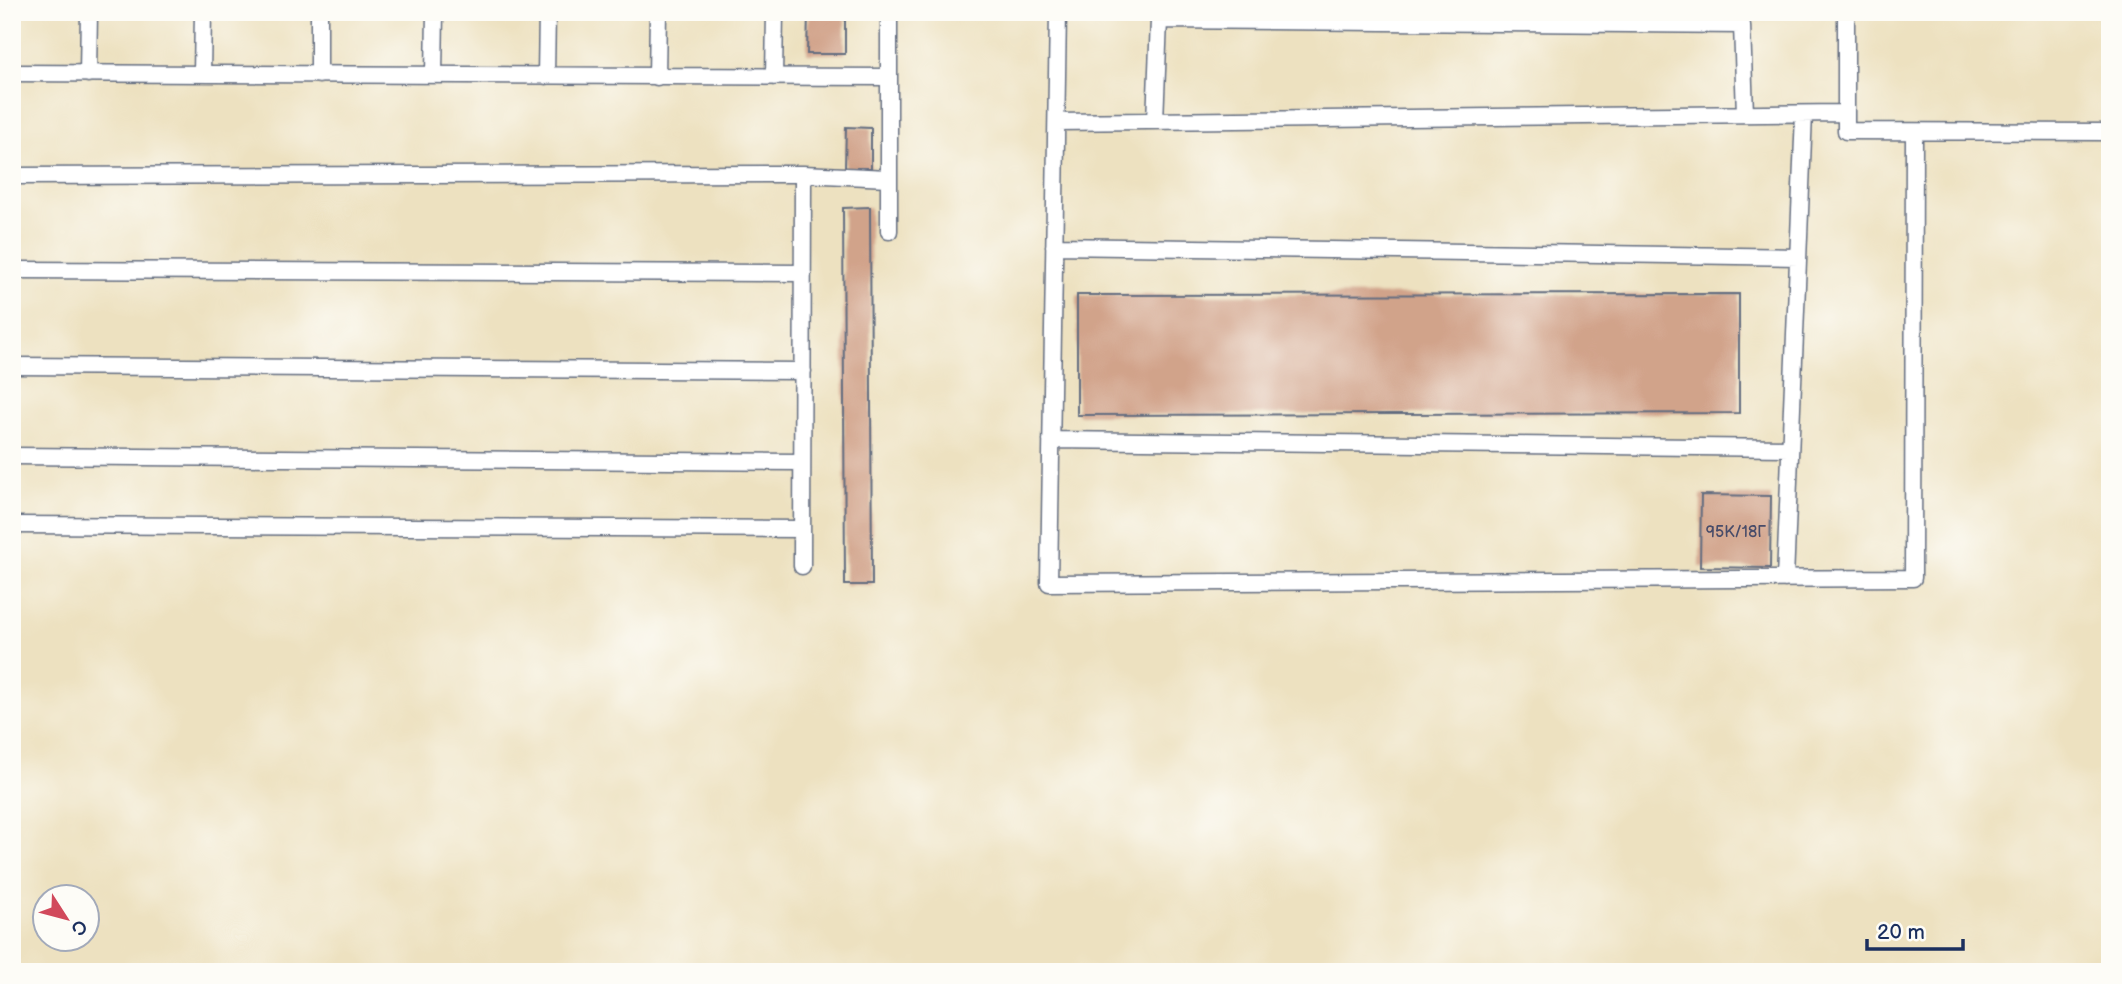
<svg xmlns="http://www.w3.org/2000/svg" width="2122" height="984" font-family="'Balsamiq Sans',sans-serif">
<style>
.building{fill:#d1a38a}
.lines{fill:none;stroke-linecap:round;stroke-linejoin:round}
.service-casing{stroke:#646d80;stroke-width:19}
.service{stroke:#fff;stroke-width:16}
.labels{text-anchor:middle;stroke-width:5;stroke-linejoin:round;paint-order:stroke}
.number-label{font-size:16px;fill:#484c69}
</style>
<rect width="100%" height="100%" fill="#fdfcf7"/>
<filter id="ink" filterUnits="userSpaceOnUse"><feTurbulence type="fractalNoise" baseFrequency=".0143" numOctaves="2"/><feDisplacementMap in="SourceGraphic" scale="14" xChannelSelector="R" yChannelSelector="G"/><feConvolveMatrix kernelMatrix="1 2 1 2 8 2 1 2 1" color-interpolation-filters="sRGB"/></filter>
<filter id="wash" filterUnits="userSpaceOnUse"><feTurbulence type="fractalNoise" baseFrequency=".00686" numOctaves="4" result="noise"/><feDisplacementMap in="SourceGraphic" scale="28" xChannelSelector="R" yChannelSelector="G"/><feGaussianBlur stdDeviation="1.57" result="paint"/><feColorMatrix in="noise" values="0 0 0 0 0 0 0 0 0 0 0 0 0 0 0 0 0 1.4 0 .05"/><feComposite in="paint" operator="in"/></filter>
<g filter="url(#wash)">
<rect width="100%" height="100%" fill="#ede1c0"/>
<g id="blocks">
<!-- building -->
<path class="building" d="M808 12H845V54H807Z
M846 127 871 128V168H845Z
M870 207 872 585H845L843 208Z
M1739 294V413L1077 415V295Z
M1701 495 1771 496 1770 568 1700 567Z"/>
</g>
</g>
<g filter="url(#ink)">
<use href="#blocks" fill-opacity="0" stroke="#646d80" stroke-width="2"/>
<g class="lines">
<defs>
<path id="service" d="M1058 12 1049 583 1913 578 1914 132
M1846 12V131L2110 132
M12 73 889 77
M88 74 89 12
M202 74 203 12
M319 75V12
M434 75 435 12
M546 76 547 12
M657 77 658 12
M774 77 775 12
M1155 121 1159 20 1742 25 1745 114
M1057 122 1846 113
M12 176 803 174 888 178
M889 231V12
M1054 246 1798 257
M12 270 803 273
M12 366 803 371
M1051 440 1789 448
M12 456 802 462
M12 525 802 529
M802 566 803 174
M1785 579 1804 114"/>
</defs>
<!-- service casing -->
<use href="#service" class="service-casing"/>
<!-- service -->
<use href="#service" class="service"/>
</g>
</g>
<g class="labels">
<!-- number labels -->
<g class="number-label">
<text x="1736" y="537">95К/18Г</text>
</g>
</g>
<!-- margin -->
<rect width="2122" height="984" fill="none" stroke="#fdfcf7" stroke-width="42"/>
<!-- north arrow -->
<g transform="translate(66 918) rotate(126)"><circle r="33" fill="#fdfcf7" stroke="#a3aaba" stroke-width="2"/>
<path d="M0-5L12 26L0 18L-12 26Z" fill="#d1495b"/>
<text y="-10" font-size="19" font-weight="bold" text-anchor="middle" fill="#1b2f5e">С</text>
</g>
<!-- scale -->
<path d="M1867 939v10h96v-10" fill="none" stroke="#1b2f5e" stroke-width="3.5"/>
<text x="1877" y="939" font-size="21" fill="#1b2f5e" stroke="#fdfcf7" stroke-width="5" paint-order="stroke">20 m</text>
</svg>
